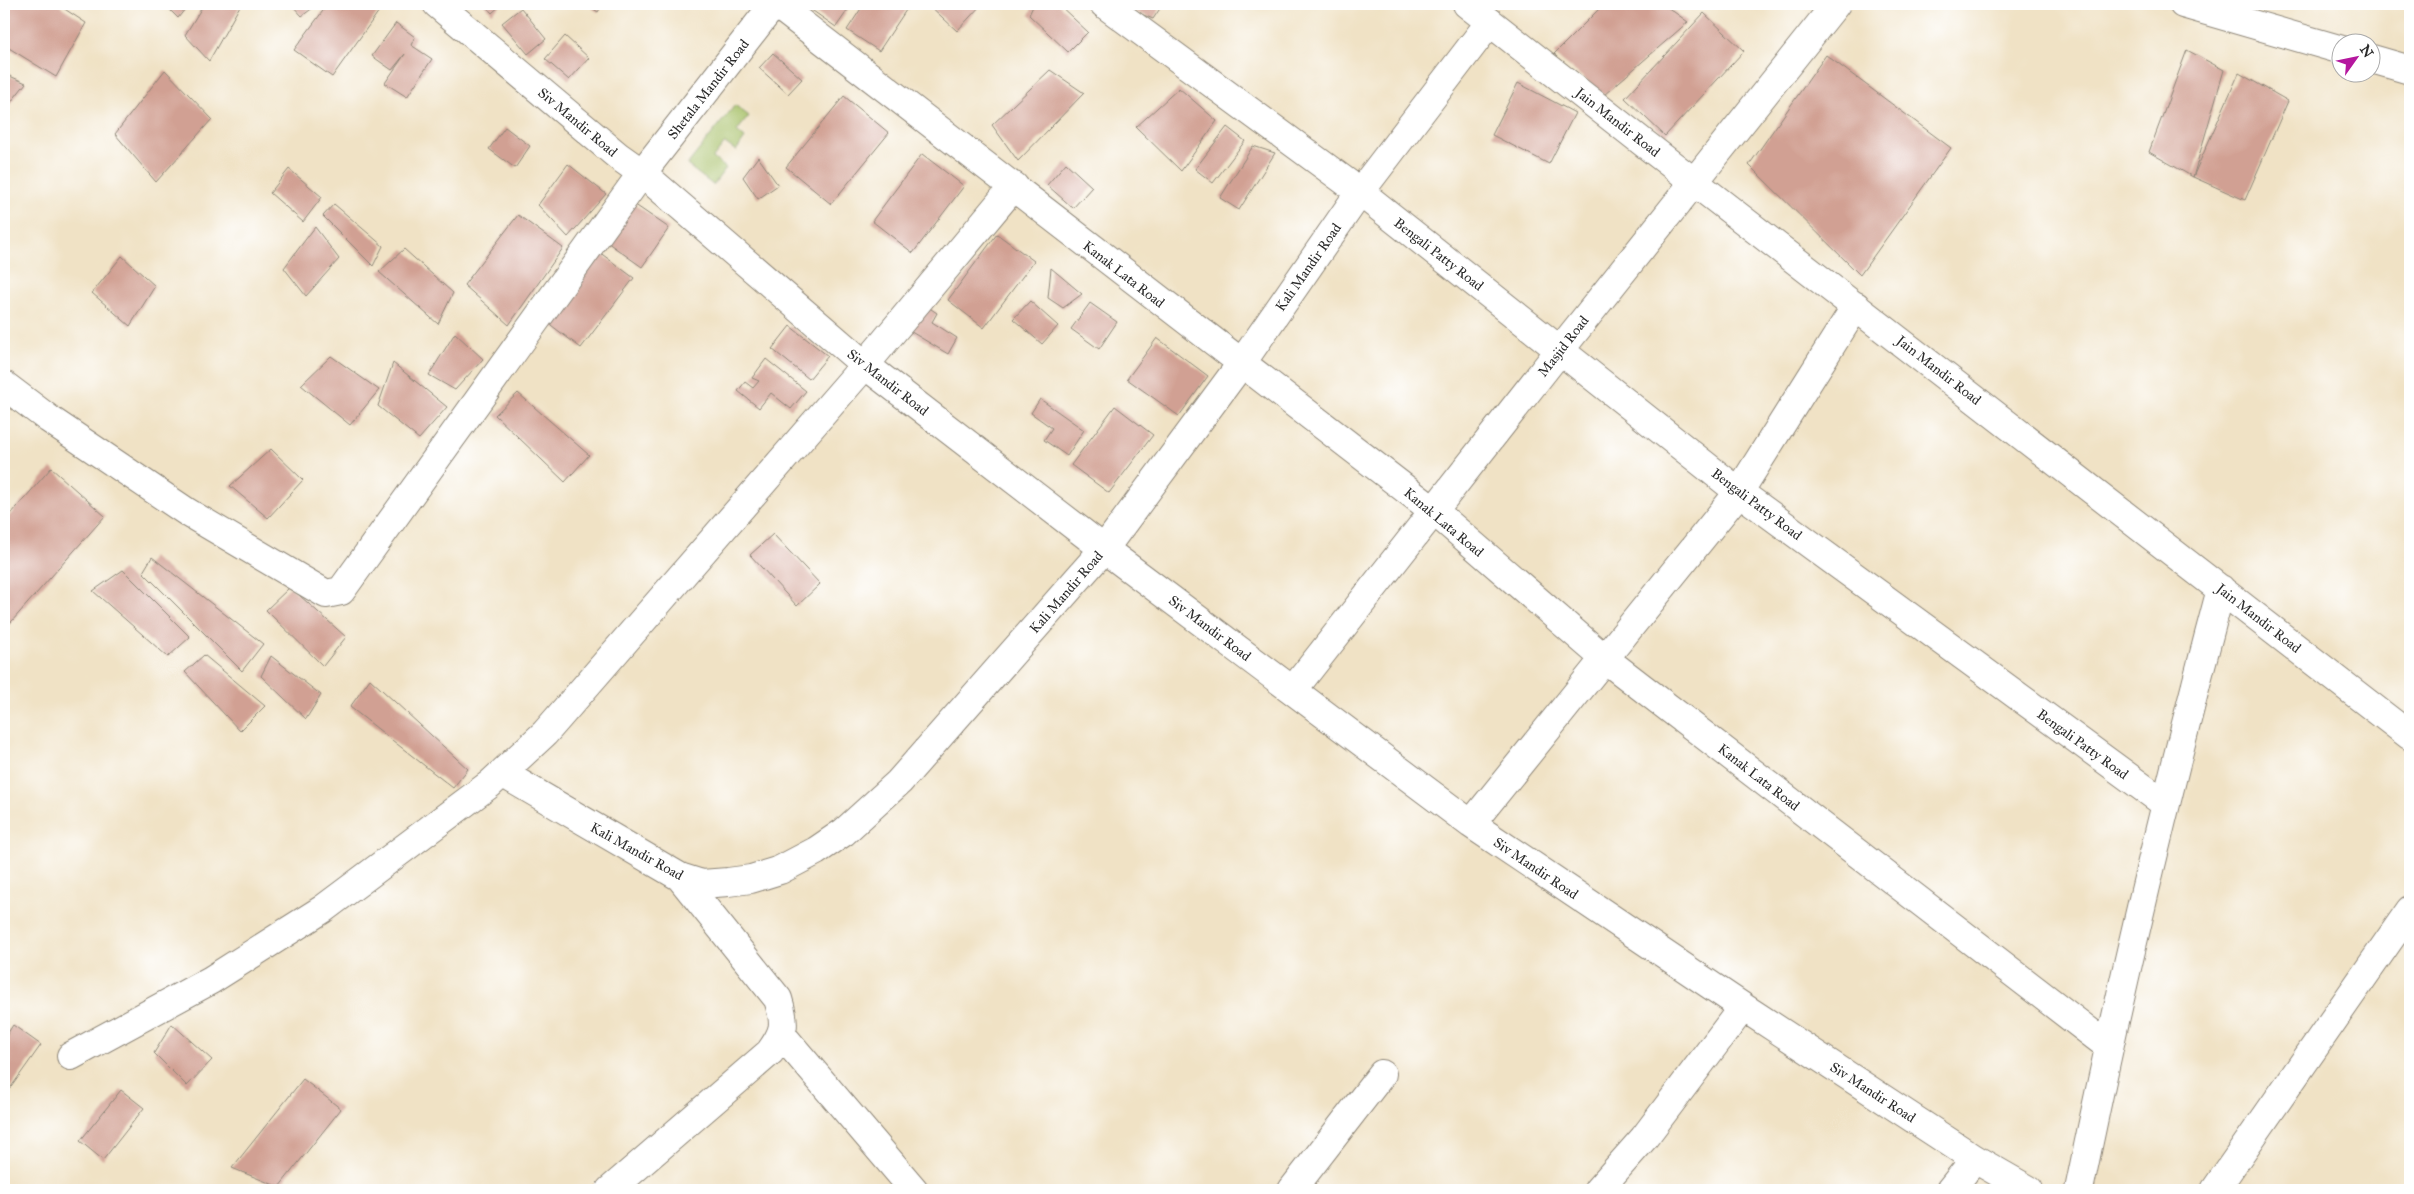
<svg xmlns="http://www.w3.org/2000/svg" width="2414" height="1194" font-family="'IM FELL Great Primer',serif">
<style>
.green{fill:#a5bf65;stroke:#687548}
.building{fill:#d1a093}
.lines{fill:none;stroke-linecap:round;stroke-linejoin:round}
.street-casing{stroke:#8e8678;stroke-width:30}
.street{stroke:#fff;stroke-width:28}
.labels{text-anchor:middle;stroke-width:4.5;stroke-linejoin:round;paint-order:stroke}
.street-label{font-size:14px;fill:#2b2b2b;stroke:#fff}
</style>
<rect width="100%" height="100%" fill="#fff"/>
<filter id="ink" filterUnits="userSpaceOnUse"><feTurbulence type="fractalNoise" baseFrequency=".02" numOctaves="2"/><feDisplacementMap in="SourceGraphic" scale="10" xChannelSelector="R" yChannelSelector="G"/><feConvolveMatrix kernelMatrix="1 2 1 2 8 2 1 2 1" color-interpolation-filters="sRGB"/></filter>
<filter id="wash" filterUnits="userSpaceOnUse"><feTurbulence type="fractalNoise" baseFrequency=".0096" numOctaves="4" result="noise"/><feDisplacementMap in="SourceGraphic" scale="20" xChannelSelector="R" yChannelSelector="G"/><feGaussianBlur stdDeviation="1.12" result="paint"/><feColorMatrix in="noise" values="0 0 0 0 0 0 0 0 0 0 0 0 0 0 0 0 0 1.4 0 .05"/><feComposite in="paint" operator="in"/></filter>
<g filter="url(#wash)">
<rect width="100%" height="100%" fill="#f0e2c5"/>
<!-- green -->
<path class="green" d="M735 105 749 116 737 131 745 138 736 151 725 143 713 158 726 168 713 185 687 165Z"/>
<g id="blocks">
<!-- building -->
<path class="building" d="M4 4H57L86 23 56 77 4 45Z
M164 4H189L178 18Z
M204 4H241L209 61 185 35Z
M291 4H318L302 16Z
M328 4H369L379 11 332 77 294 50Z
M484 4H502L492 13Z
M586 4H603L598 12Z
M803 4H852L836 27Z
M864 4H910L879 51 847 30Z
M928 4H982L957 31Z
M1034 4H1058L1088 32 1068 52 1029 15Z
M1117 4H1163L1153 19Z
M1604 4H1663L1688 22 1604 95 1554 54Z
M521 8 546 39 528 54 502 23Z
M1704 13 1744 51 1665 136 1625 98Z
M396 23 415 37 411 45 432 59 407 97 385 83 405 54 392 70 372 56Z
M565 36 589 58 569 80 545 59Z
M2187 50 2224 70 2193 177 2149 152Z
M773 53 802 79 788 94 759 68Z
M1826 55 1951 148 1860 275 1749 165Z
M165 70 212 119 156 182 115 134Z
M1050 70 1084 93 1018 161 992 125Z
M2239 73 2288 101 2245 200 2193 177Z
M5 74 26 83 4 111V75Z
M1518 83 1575 113 1549 164 1492 135Z
M1179 88 1217 121 1181 171 1136 127Z
M844 96 889 133 831 204 786 167Z
M505 127 530 146 515 168 489 149Z
M1227 127 1245 141 1213 183 1195 169Z
M1253 146 1275 153 1239 210 1220 198Z
M922 154 964 186 913 253 872 221Z
M758 157 778 185 758 199 743 177Z
M1066 163 1092 187 1073 208 1047 185Z
M568 164 606 194 568 237 538 205Z
M289 169 322 197 303 222 270 193Z
M631 202 669 228 642 267 604 240Z
M334 204 383 246 373 266 323 216Z
M518 215 563 248 509 325 464 285Z
M315 227 339 259 306 296 284 268Z
M997 234 1034 261 984 328 948 300Z
M404 249 453 293 438 324 379 272Z
M595 249 634 278 581 348 543 319Z
M122 256 155 286 130 326 92 293Z
M1051 268 1082 294 1063 308 1048 298Z
M919 301 937 313 932 322 957 338 948 354 903 327Z
M1030 301 1058 326 1042 344 1013 319Z
M1090 303 1117 322 1099 349 1071 329Z
M790 326 828 356 809 379 772 349Z
M455 333 483 359 455 390 429 375Z
M1157 338 1208 376 1179 416 1127 379Z
M331 356 379 390 350 425 301 385Z
M766 359 806 391 791 409 771 393 759 408 738 391 745 382 753 388 759 381 752 378Z
M393 363 447 407 419 439 378 406Z
M518 393 589 455 565 482 495 415Z
M1040 399 1084 430 1067 456 1044 440 1052 428 1031 413Z
M1115 406 1153 435 1109 493 1071 465Z
M271 449 303 480 268 518 230 486Z
M51 468 105 516 4 630V522Z
M773 534 820 584 797 606 750 555Z
M152 557 263 644 242 671 143 572Z
M123 570 190 637 168 657 93 591Z
M290 587 346 637 323 666 266 610Z
M204 655 265 706 240 731 185 672Z
M271 656 321 695 306 719 261 676Z
M370 679 468 769 453 788 350 707Z
M172 1024 212 1060 187 1086 154 1053Z
M13 1025 41 1045 4 1097V1039Z
M303 1079 341 1109 279 1187 232 1168Z
M121 1090 144 1108 103 1160 80 1141Z"/>
</g>
</g>
<g filter="url(#ink)">
<use href="#blocks" fill-opacity="0" stroke="#8e8678" stroke-width="1"/>
<g class="lines">
<defs>
<path id="street" d="M437 4 618 156 642 173 865 365 1104 549 1471 824 1743 1007 1975 1159 2029 1190
M776 4 1434 511 1605 659 2108 1046
M1104 4 1360 192 1739 492 2164 803
M1467 4 1645 144 2410 736
M2183 4 2342 50
M2372 59 2410 70
M4 385 49 419 187 512 326 594 341 591 642 173 774 4
M1293 690 1560 350 1836 4
M502 773 680 877 702 884 728 882 751 879 780 870 816 851 844 832 899 782 1104 549 1241 364 1360 192 1490 22
M1471 824 1739 492 1856 306
M782 1035 914 1190
M71 1056 211 980 323 909 490 784 545 733 865 365 1014 186
M610 1190 770 1052C785 1031 786 1025 778 999L680 877
M1292 1190 1382 1074
M1598 1190 1644 1138 1743 1007
M1950 1190 1975 1159
M2079 1190C2120 988 2168 788 2221 589
M2215 1190 2410 910"/>
</defs>
<!-- street casing -->
<use href="#street" class="street-casing"/>
<!-- street -->
<use href="#street" class="street"/>
</g>
</g>
<g class="labels">
<!-- street labels -->
<g class="street-label">
<text transform="translate(708 89) rotate(-52)" y="5">Shetala Mandir Road</text>
<text transform="translate(578 122) rotate(40)" y="5">Siv Mandir Road</text>
<text transform="translate(1618 122) rotate(38)" y="5">Jain Mandir Road</text>
<text transform="translate(1439 254) rotate(38)" y="5">Bengali Patty Road</text>
<text transform="translate(1308 267) rotate(-55)" y="5">Kali Mandir Road</text>
<text transform="translate(1124 274) rotate(38)" y="5">Kanak Lata Road</text>
<text transform="translate(1563 346) rotate(-52)" y="5">Masjid Road</text>
<text transform="translate(1939 370) rotate(38)" y="5">Jain Mandir Road</text>
<text transform="translate(888 382) rotate(38)" y="5">Siv Mandir Road</text>
<text transform="translate(1757 504) rotate(37)" y="5">Bengali Patty Road</text>
<text transform="translate(1444 522) rotate(40)" y="5">Kanak Lata Road</text>
<text transform="translate(1066 592) rotate(-49)" y="5">Kali Mandir Road</text>
<text transform="translate(2259 618) rotate(38)" y="5">Jain Mandir Road</text>
<text transform="translate(1210 628) rotate(37)" y="5">Siv Mandir Road</text>
<text transform="translate(2083 744) rotate(36)" y="5">Bengali Patty Road</text>
<text transform="translate(1759 777) rotate(38)" y="5">Kanak Lata Road</text>
<text transform="translate(637 851) rotate(29)" y="5">Kali Mandir Road</text>
<text transform="translate(1536 868) rotate(34)" y="5">Siv Mandir Road</text>
<text transform="translate(1873 1092) rotate(33)" y="5">Siv Mandir Road</text>
</g>
</g>
<!-- margin -->
<rect width="2414" height="1194" fill="none" stroke="#fff" stroke-width="20"/>
<!-- north arrow -->
<g transform="translate(2356 58) rotate(57)"><circle r="24" fill="#ffffff" stroke="#aaaaaa"/>
<path d="M0-4L9 19L0 12L-9 19Z" fill="#b5179e"/>
<text y="-8" font-size="14" font-weight="bold" text-anchor="middle" fill="#2b2b2b">N</text>
</g>
</svg>
